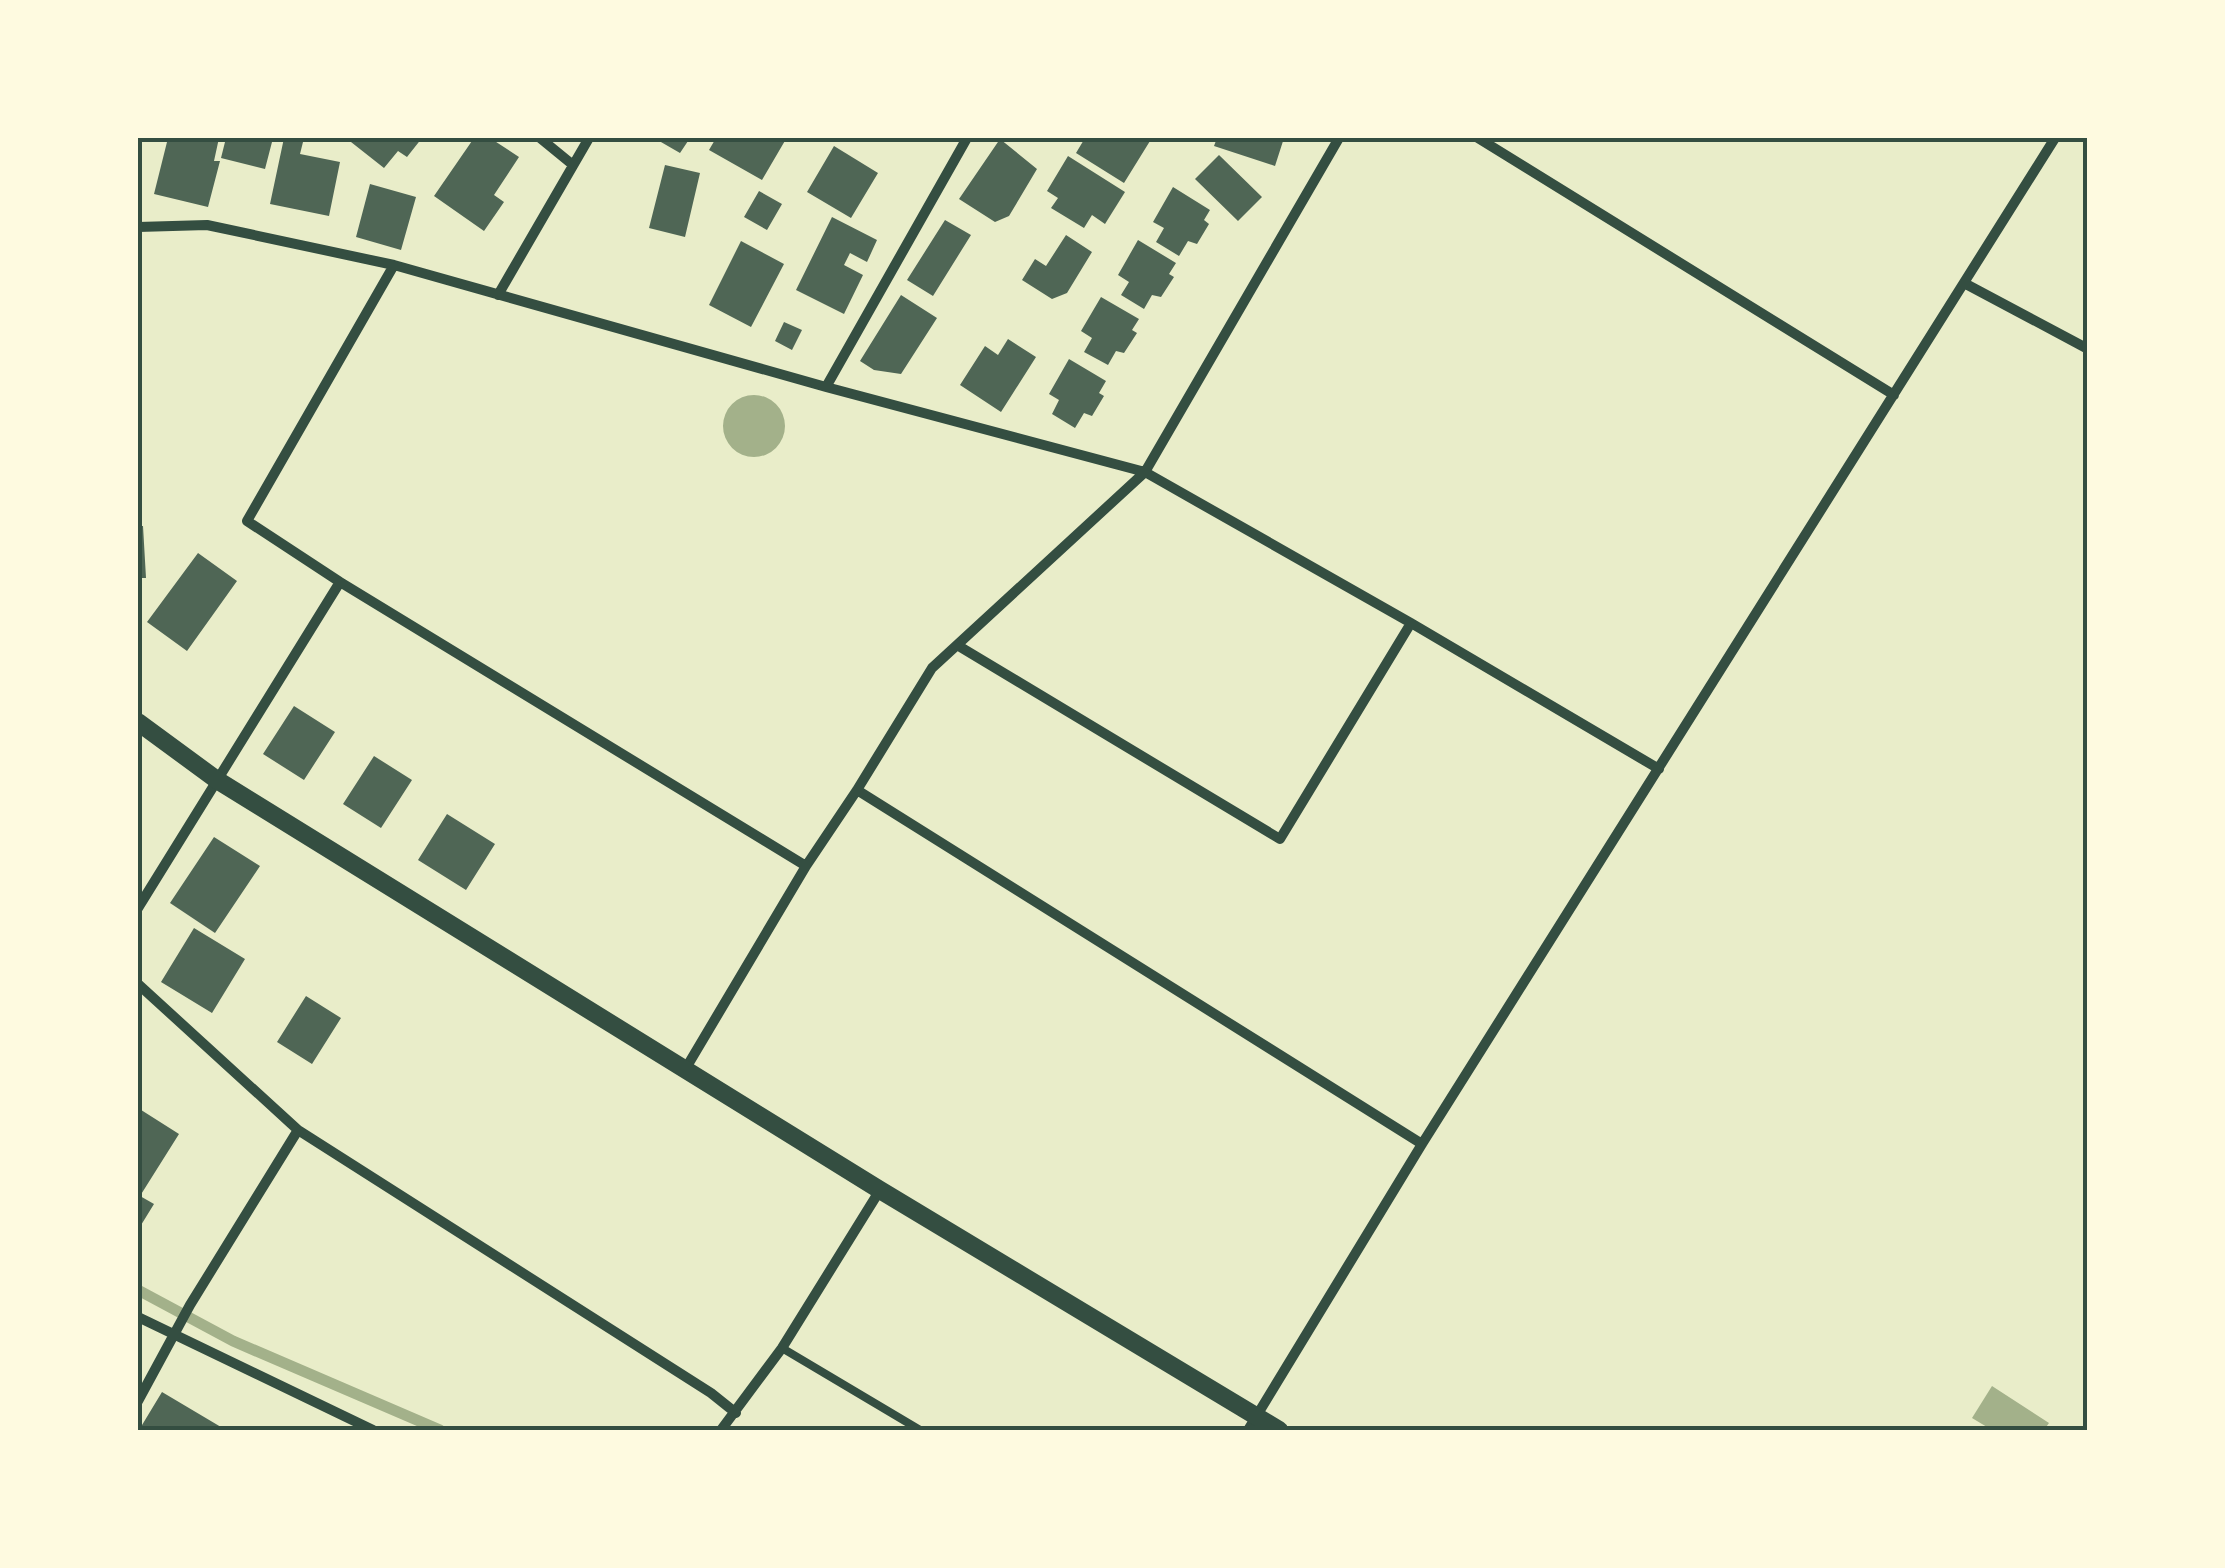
<svg xmlns="http://www.w3.org/2000/svg" width="2225" height="1568" font-family="'Times New Roman',serif">
<style>
.water{fill:#a3b18a}
.lines{fill:none;stroke-linecap:round;stroke-linejoin:round}
.stream{stroke:#a3b18a;stroke-width:11}
.building{fill:#4f6655}
.service{stroke:#344e41;stroke-width:8}
.minor{stroke:#344e41;stroke-width:10}
.tertiary{stroke:#344e41;stroke-width:18}
.neatline{fill:none;stroke:#344e41;stroke-width:4}
</style>
<rect width="100%" height="100%" fill="#e9edc9"/>
<!-- water -->
<path class="water" d="M723 426a31 31 0 1 1 62 0a31 31 0 1 1-62 0Z
M1992 1386 2049 1423 2044 1430H1992L1972 1418Z"/>
<g class="lines">
<!-- stream -->
<path class="stream" d="M138 1290 233 1341 440 1430"/>
</g>
<!-- building -->
<path class="building" d="M168 138H219L214 161H220L208 207 154 194Z
M226 138H254L272 142 265 169 221 158Z
M284 138H304L300 154 340 162 329 216 270 204Z
M354 138H422L407 157 398 151 384 168 351 142Z
M474 138H490L519 157 494 195 504 202 484 231 434 196Z
M654 138H690L680 153Z
M716 138H784L786 139 762 180 709 150Z
M1085 138H1145L1150 141 1124 183 1076 153Z
M1217 138H1284L1275 166 1214 146Z
M1000 139 1037 169 1009 216 995 222 959 199Z
M834 146 878 173 851 218 807 192Z
M1219 155 1262 197 1238 221 1195 179Z
M1068 156 1125 192 1105 224 1092 215 1084 228 1051 208 1058 198 1047 191Z
M665 165 700 173 685 237 649 228Z
M370 184 416 197 401 250 356 237Z
M1173 187 1210 210 1204 220 1209 224 1197 244 1188 241 1179 256 1156 242 1164 228 1153 222Z
M759 191 782 204 767 230 744 217Z
M832 217 877 240 867 262 850 253 844 265 863 275 844 314 796 290Z
M945 220 971 235 933 296 907 280Z
M1066 235 1092 252 1067 293 1052 299 1022 280 1035 259 1046 266Z
M1138 240 1176 263 1169 274 1174 277 1161 297 1152 295 1144 309 1121 295 1129 282 1118 275Z
M741 241 784 264 751 327 709 305Z
M901 295 937 318 901 374 874 370 860 361Z
M1101 297 1139 319 1132 330 1137 333 1124 353 1116 351 1108 365 1084 352 1092 338 1081 331Z
M784 322 802 330 792 350 775 341Z
M1008 339 1036 357 1001 412 960 385 985 346 998 355Z
M1069 359 1106 381 1099 393 1104 396 1092 416 1084 413 1075 428 1052 414 1059 400 1049 394Z
M138 526H143L146 578H138Z
M198 553 237 581 187 651 147 622Z
M294 706 335 732 304 780 263 754Z
M374 756 412 780 381 828 343 804Z
M447 814 495 844 466 890 418 860Z
M214 837 260 866 215 933 170 903Z
M194 928 245 959 212 1013 161 982Z
M306 996 341 1018 312 1064 277 1042Z
M138 1108 179 1134 140 1196 154 1204 138 1230Z
M162 1392 226 1430H139Z"/>
<g class="lines">
<!-- service -->
<path class="service" d="M782 1348 920 1430"/>
<!-- minor -->
<path class="minor" d="M540 138 573 165
M1478 138 1894 395
M138 227 207 225 394 265 826 387 1145 472 1411 623 1659 769
M394 265 247 521 340 582 806 866
M1964 283 2088 349
M498 295 589 138
M826 387 967 138
M957 645 1280 839 1411 623
M857 790 1422 1144
M138 908 340 582
M138 984 298 1130 711 1393 736 1413
M686 1068 806 866 857 790 932 668 1145 472 1339 138
M138 1317 373 1430
M138 1401 190 1305 298 1130
M721 1430 782 1348 880 1190
M1248 1430 1422 1144 2055 138"/>
<!-- tertiary -->
<path class="tertiary" d="M138 722 217 780 880 1190 1279 1430"/>
</g>
<!-- border -->
<rect width="2225" height="1568" fill="none" stroke="#fefae0" stroke-width="280"/>
<rect x="140" y="140" width="1945" height="1288" class="neatline"/>
</svg>
